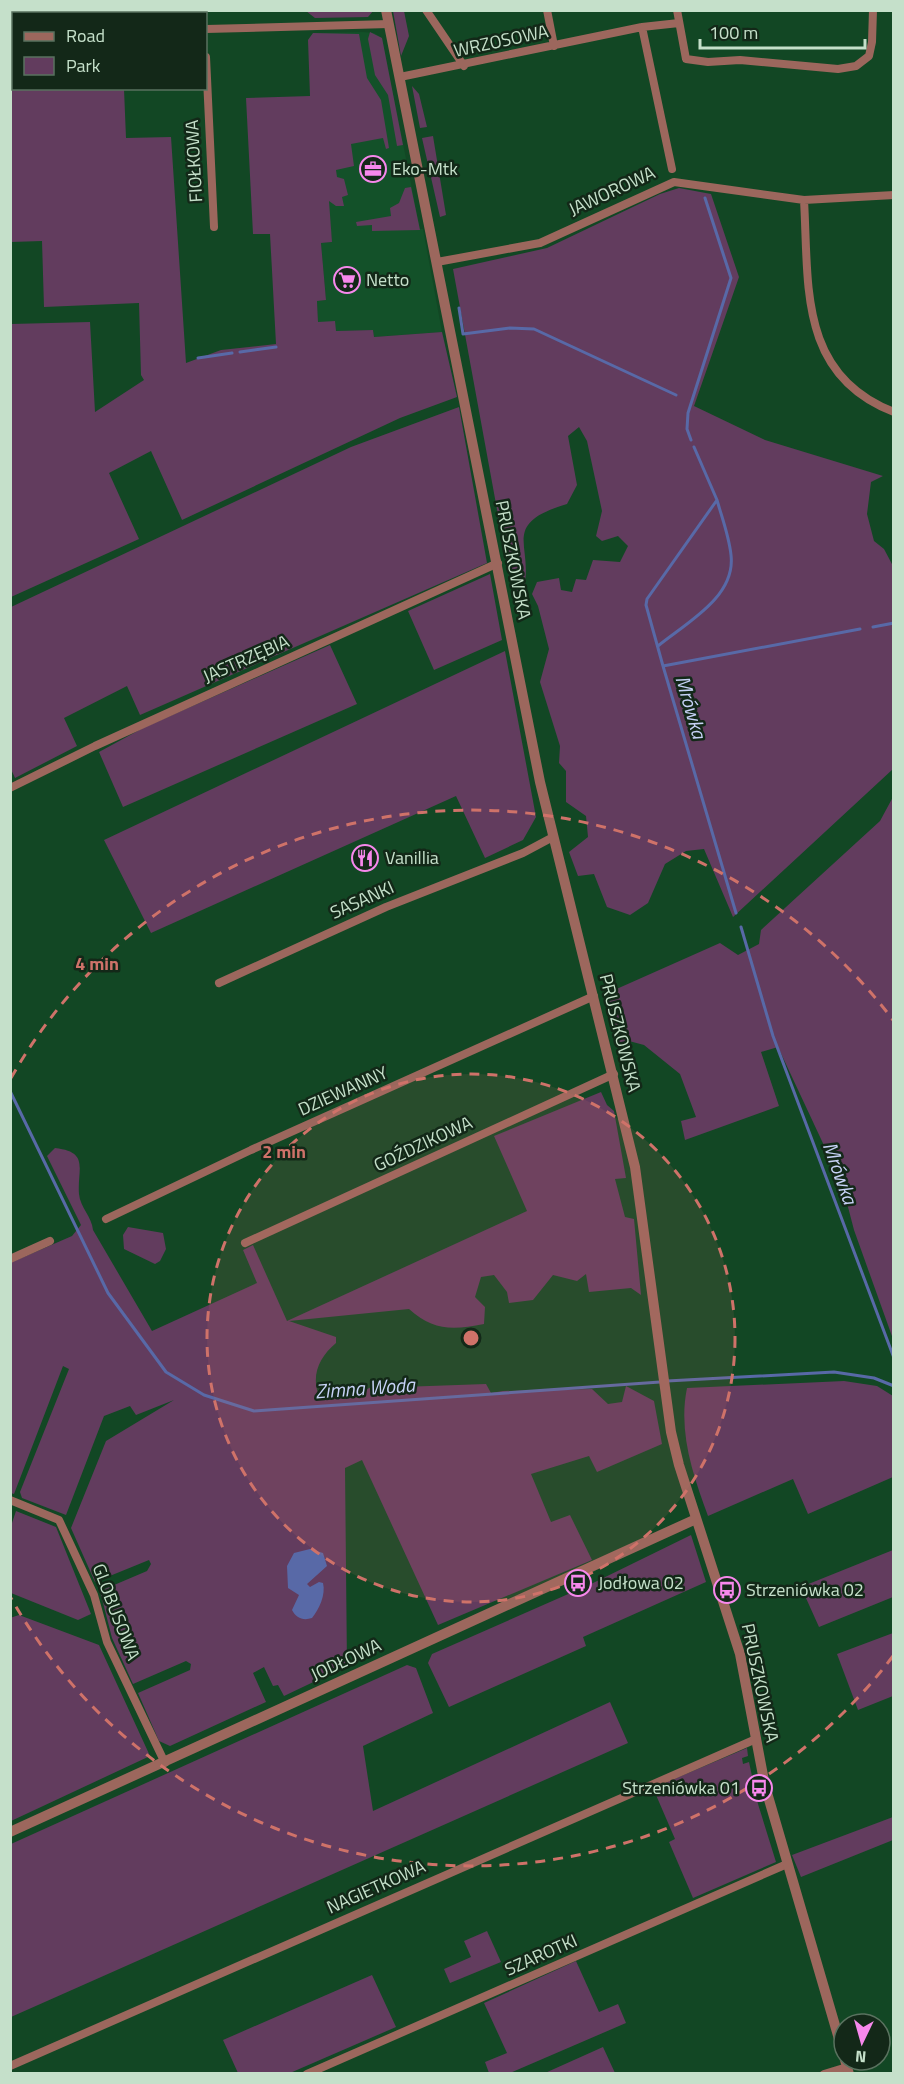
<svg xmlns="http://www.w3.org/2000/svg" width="904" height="2084" font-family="'Titillium Web',sans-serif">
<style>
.built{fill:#135129}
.green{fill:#623c5e}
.water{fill:#5869a7}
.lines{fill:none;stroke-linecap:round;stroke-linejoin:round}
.stream{stroke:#5869a7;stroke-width:3}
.minor{stroke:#9c675d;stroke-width:8}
.tertiary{stroke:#9c675d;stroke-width:10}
.ring{fill:none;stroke:#cf7269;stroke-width:3;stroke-dasharray:10 8}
.labels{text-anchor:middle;stroke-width:5;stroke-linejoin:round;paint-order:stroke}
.street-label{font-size:18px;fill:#c5e0ca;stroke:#132818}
.poi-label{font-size:18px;fill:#c5e0ca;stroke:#132818;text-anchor:start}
.water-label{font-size:20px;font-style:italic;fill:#c7d2f6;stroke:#132818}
.centre{fill:#cf7269;stroke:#132818;stroke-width:3}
.ring-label{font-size:18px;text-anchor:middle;font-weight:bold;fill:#cf7269;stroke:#132818;stroke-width:5;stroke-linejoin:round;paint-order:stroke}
</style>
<rect width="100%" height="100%" fill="#124724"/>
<!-- built -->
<path class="built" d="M363 32 374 33 382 38 420 229H423L442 332 374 337 373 330 335 331 318 322 317 301 326 300 321 243 332 242 308 40 313 33Z"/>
<!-- green -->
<path class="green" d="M306 11H373L368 17 315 18Z
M393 11H404L409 36 401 56Z
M370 32 382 38 403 145 397 146 388 95 375 75 368 39Z
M313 33 359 34 367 78 381 100 389 148 386 149 383 138 351 144 354 166 336 170 337 177 344 179 348 195 342 197 344 206H336L329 201 332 242 321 243 326 300 317 301 318 322 335 321 336 331 373 330 374 337 442 332 457 397 400 418 182 520 151 451 109 473 139 539 11 597V324L90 322 95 412 144 380 141 375 139 303 44 307 42 241 11 242V49H13L14 88 124 89 126 138 171 137 186 363 221 350 276 344 270 234H253L246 98 310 96 308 40Z
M412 86 419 94 427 127 420 128Z
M433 136 446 215 440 217 422 138Z
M411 187 420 230 372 231V225L357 226 356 222 391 216 390 208 399 203 405 188Z
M679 188 711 194 739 277 694 406 765 440 883 476 871 482 867 514 874 541 884 549 893 566V769L733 917 704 849 686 851 665 864 648 903 630 915 607 907 594 874 578 876 569 852 588 837 586 816 566 802V771L559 763 560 746 540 682 549 649 538 606 532 594 537 582 559 578 561 590 572 592 576 579 586 580 593 560 620 562 628 546 618 536 602 541 596 536 602 511 587 441 579 427 568 436 577 485 567 504C493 526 541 549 520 599L507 564 453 269 547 248 660 194Z
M459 407 487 563 140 715 127 686 64 718 77 746 15 778 10 767 11 607 351 447Z
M490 574 502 640 434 670 408 611Z
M330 645 357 704 123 807 99 752 143 728Z
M505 651 536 817 523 840 485 858 456 796 151 933 104 840Z
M893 797V1339L854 1230 842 1184 778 1047 761 1052 779 1106 685 1140 681 1121 696 1117 680 1074 644 1045 629 1041 621 1050 603 995 720 943 738 955 759 944 761 930 880 821Z
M601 1092 607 1105 614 1111 626 1178 615 1179 625 1217 634 1219 641 1295 631 1288 589 1292 586 1274 577 1281 553 1275 533 1300 509 1303 507 1292 494 1275 481 1277 475 1297 485 1307 484 1324C453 1330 433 1331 409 1309L289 1321 336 1337V1343C319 1357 310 1377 320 1398H350L373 1386 379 1393 393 1395 401 1387 486 1384 491 1393 503 1391 592 1389 608 1404 622 1402 626 1386 654 1401 662 1444 597 1472 589 1456 531 1474 551 1522 570 1515 592 1560 438 1625 362 1460 345 1468 347 1666 284 1696 278 1685 273 1686 264 1667 253 1673 266 1702 170 1746 159 1741 138 1693 190 1670 191 1664 186 1661 133 1684 112 1638 100 1591 147 1571 151 1564 149 1560 95 1582 71 1528 106 1441 174 1400 136 1415 130 1406 104 1416 66 1515 22 1498 20 1492 69 1369 63 1366 14 1494 11 1493 10 1263 72 1236 81 1225 47 1156 55 1148C90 1152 77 1169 79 1194 80 1207 92 1217 93 1230L152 1331 257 1283 243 1250 253 1245 287 1321 527 1211 494 1136Z
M128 1227 163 1233 166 1249 160 1261 155 1264 124 1249 123 1235Z
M844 1381 877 1386 893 1396V1477L808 1514 793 1479 708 1516C693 1475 678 1432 687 1388Z
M16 1511 56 1527 91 1614 78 1620 11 1593V1526Z
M691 1535 706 1582 583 1637 586 1646 449 1707 428 1663 432 1654 591 1584Z
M893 1550V1597L819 1627 801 1587Z
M19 1615 99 1645 150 1756 11 1821 10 1618Z
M893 1633V1696L858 1710 837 1654Z
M407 1665 416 1668 433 1713 363 1746 373 1811 610 1702 628 1743 11 2017V1844Z
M747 1748 748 1756 742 1758 743 1764 749 1762 758 1804 776 1862 693 1898 669 1842 675 1839 653 1788Z
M893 1817V1840L801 1877 792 1855Z
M487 1931 501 1962 450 1983 444 1969 471 1957 464 1941Z
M576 1961 599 2012 618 2004 626 2023 510 2073H489L485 2062 507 2053 484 2003Z
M372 1975 396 2027 290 2073H238L223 2040Z
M603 2047 615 2073H545Z"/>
<!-- water -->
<path class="water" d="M310 1549 323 1553 327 1566 307 1584 310 1587 319 1582 323 1583C326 1595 319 1609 312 1618 303 1621 296 1618 292 1610L299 1595 288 1588 287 1566 294 1553Z"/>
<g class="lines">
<!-- stream -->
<path class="stream" d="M459 308 463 334 510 328 534 329 676 395
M240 352 276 347
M198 358 232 353
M691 440 687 429 688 413 731 278 705 198
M873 627 894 623
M658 646C686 623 736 597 731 555 729 536 722 518 717 500
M663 666 646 605 647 599 717 500 694 447
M736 913 663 666 860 629
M741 927 773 1036 894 1358
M10 1091 108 1293 166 1372 204 1395 254 1411 660 1382
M667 1381 834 1372 874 1378 894 1386"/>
<!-- minor -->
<path class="minor" d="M426 10 464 66
M547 10 554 46
M677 10 686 59 708 62 740 60 838 69 856 66 869 56 872 42 873 10
M642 27 672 169
M206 29 389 24
M206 57 214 227
M400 77 642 27 679 23
M804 200C809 285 798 375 894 412
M437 262 540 243 674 182 804 200 894 195
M10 788 95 746 498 563
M219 983 386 907 523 853 553 837
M106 1219 251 1150 594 996
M245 1243 614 1074
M10 1259 50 1241
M10 1500 59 1520 94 1595 107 1642 165 1763
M10 2066 756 1739
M307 2074 787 1864
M824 2074 847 2067"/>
<!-- tertiary -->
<path class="tertiary" d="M386 10 540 782 635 1167 671 1432 679 1465 740 1654 765 1786 844 2056
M10 1832 696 1519
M845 2060 849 2074"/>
</g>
<!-- distance rings -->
<circle cx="471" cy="1338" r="264" fill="#cf7269" fill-opacity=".12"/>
<g class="ring">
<circle cx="471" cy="1338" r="264"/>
<path d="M893 1656A529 529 0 0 1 11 1598M11 1078A529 529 0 0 1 893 1020"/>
</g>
<!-- icons -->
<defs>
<symbol id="office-ring" viewBox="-11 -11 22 22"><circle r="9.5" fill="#132818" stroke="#f788ec" stroke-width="1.5"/><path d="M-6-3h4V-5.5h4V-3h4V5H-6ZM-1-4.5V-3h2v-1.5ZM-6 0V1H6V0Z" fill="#f788ec"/></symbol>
<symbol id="supermarket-ring" viewBox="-11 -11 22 22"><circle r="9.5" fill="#132818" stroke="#f788ec" stroke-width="1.5"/><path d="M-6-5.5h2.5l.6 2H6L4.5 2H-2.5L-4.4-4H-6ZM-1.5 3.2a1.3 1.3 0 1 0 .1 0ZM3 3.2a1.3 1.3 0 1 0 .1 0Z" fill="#f788ec"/></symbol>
<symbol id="restaurant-ring" viewBox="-11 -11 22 22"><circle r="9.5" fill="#132818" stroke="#f788ec" stroke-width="1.5"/><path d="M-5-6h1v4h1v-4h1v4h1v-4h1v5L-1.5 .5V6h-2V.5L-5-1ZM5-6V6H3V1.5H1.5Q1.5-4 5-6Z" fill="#f788ec"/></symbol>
<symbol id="bus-ring" viewBox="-11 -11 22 22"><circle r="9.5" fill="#132818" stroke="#f788ec" stroke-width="1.5"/><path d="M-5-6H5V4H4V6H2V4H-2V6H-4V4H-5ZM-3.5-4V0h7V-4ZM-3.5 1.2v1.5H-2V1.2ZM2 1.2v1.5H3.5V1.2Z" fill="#f788ec"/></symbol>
</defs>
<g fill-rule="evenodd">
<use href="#office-ring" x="358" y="154" width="30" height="30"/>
<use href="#supermarket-ring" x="332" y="265" width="30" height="30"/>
<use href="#restaurant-ring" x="350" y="843" width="30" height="30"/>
<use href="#bus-ring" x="563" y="1568" width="30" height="30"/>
<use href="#bus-ring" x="712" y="1575" width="30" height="30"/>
<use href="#bus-ring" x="744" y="1773" width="30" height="30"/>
</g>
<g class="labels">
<!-- street labels -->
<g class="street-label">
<text transform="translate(501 41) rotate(-12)" y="6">WRZOSOWA</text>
<text transform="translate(194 161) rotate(-93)" y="6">FIOŁKOWA</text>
<text transform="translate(612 191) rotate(-25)" y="6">JAWOROWA</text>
<text transform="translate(513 560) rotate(79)" y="6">PRUSZKOWSKA</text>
<text transform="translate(246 659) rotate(-24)" y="6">JASTRZĘBIA</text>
<text transform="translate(362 900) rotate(-24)" y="6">SASANKI</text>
<text transform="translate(620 1033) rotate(76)" y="6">PRUSZKOWSKA</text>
<text transform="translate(343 1091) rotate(-24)" y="6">DZIEWANNY</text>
<text transform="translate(423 1144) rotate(-25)" y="6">GOŹDZIKOWA</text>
<text transform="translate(116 1612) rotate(69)" y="6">GLOBUSOWA</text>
<text transform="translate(346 1660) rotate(-25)" y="6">JODŁOWA</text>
<text transform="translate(760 1683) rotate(78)" y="6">PRUSZKOWSKA</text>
<text transform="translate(376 1887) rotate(-24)" y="6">NAGIETKOWA</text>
<text transform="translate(541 1955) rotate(-24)" y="6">SZAROTKI</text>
</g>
<!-- poi labels -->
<g class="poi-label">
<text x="392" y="175">Eko-Mtk</text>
<text x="366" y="286">Netto</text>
<text x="385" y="864">Vanillia</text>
<text x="598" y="1589">Jodłowa 02</text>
<text x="746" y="1596">Strzeniówka 02</text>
<text x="740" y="1794" text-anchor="end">Strzeniówka 01</text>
</g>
<!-- water labels -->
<g class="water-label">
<text transform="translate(691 707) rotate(74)" y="7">Mrówka</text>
<text transform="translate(840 1173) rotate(70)" y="7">Mrówka</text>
<text transform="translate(365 1388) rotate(-4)" y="7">Zimna Woda</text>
</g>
</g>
<circle cx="471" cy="1338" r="9" class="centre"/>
<g class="ring-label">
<text x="97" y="970">4 min</text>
<text x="284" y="1158">2 min</text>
</g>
<!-- border -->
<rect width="904" height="2084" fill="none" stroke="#c5e0ca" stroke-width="24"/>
<!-- legend -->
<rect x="12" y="12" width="195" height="78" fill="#132818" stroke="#5a725f" stroke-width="1.5"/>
<rect x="24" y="32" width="30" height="9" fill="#9c675d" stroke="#5a725f" stroke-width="1.5"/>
<text x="66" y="42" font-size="18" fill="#c5e0ca">Road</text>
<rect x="24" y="57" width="30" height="18" fill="#623c5e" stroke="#5a725f" stroke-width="1.5"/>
<text x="66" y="72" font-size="18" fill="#c5e0ca">Park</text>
<!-- north arrow -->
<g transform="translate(862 2042) rotate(185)"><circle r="28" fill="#132818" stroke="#5a725f" stroke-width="1.5"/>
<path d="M0-4.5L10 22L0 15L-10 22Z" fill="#f788ec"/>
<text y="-9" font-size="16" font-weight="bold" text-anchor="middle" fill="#c5e0ca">N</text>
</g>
<!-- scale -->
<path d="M700 39v9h165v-9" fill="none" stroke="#c5e0ca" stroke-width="3"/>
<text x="709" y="39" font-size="18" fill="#c5e0ca" stroke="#132818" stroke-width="4.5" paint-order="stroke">100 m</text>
</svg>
